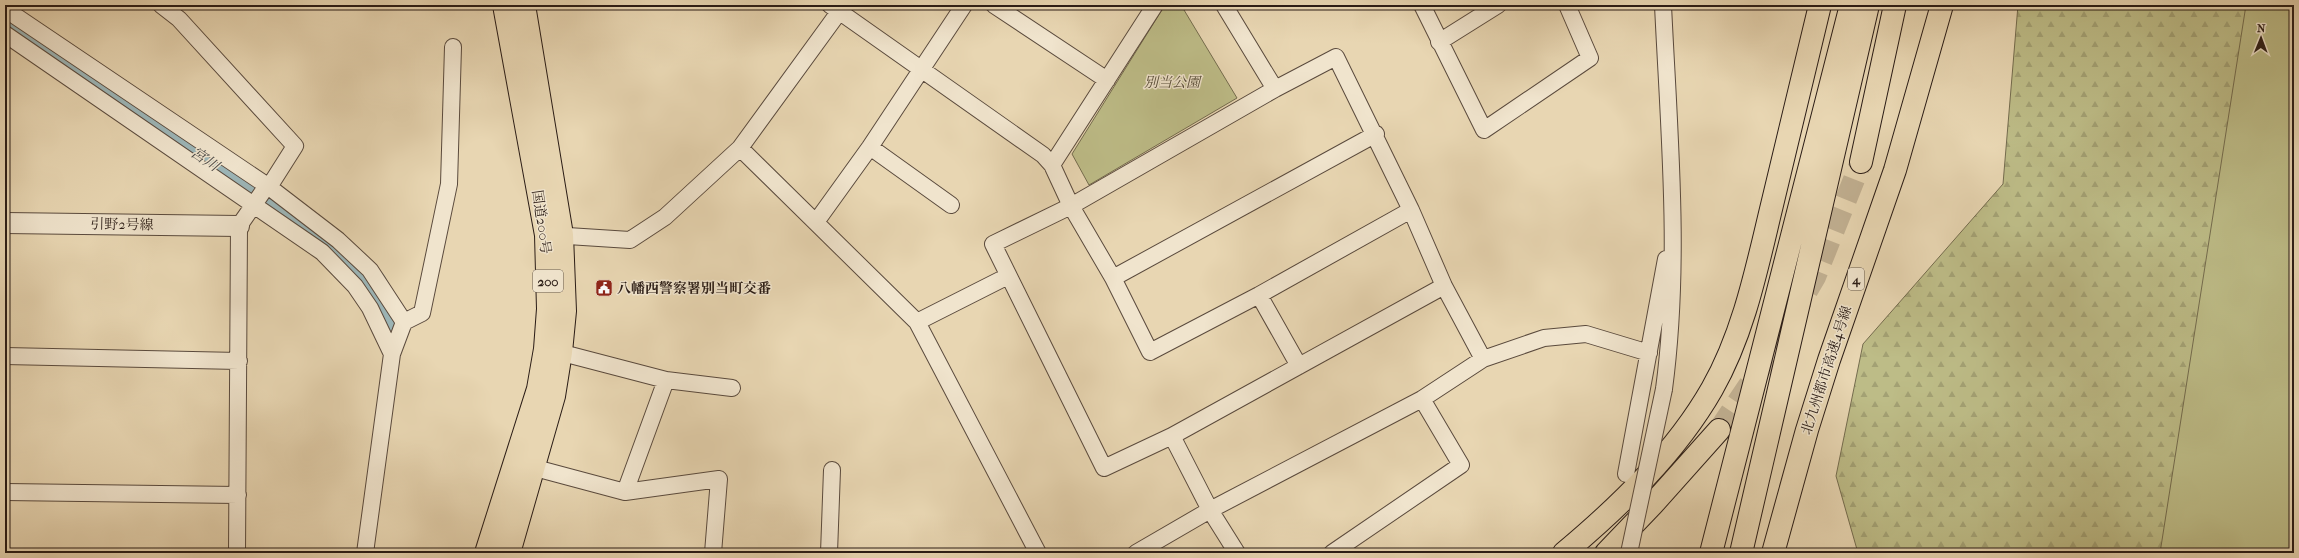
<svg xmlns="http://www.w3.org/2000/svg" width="2299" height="558" font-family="'IM FELL French Canon','Noto Serif JP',serif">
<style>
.forest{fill:url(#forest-firs);stroke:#746c4e}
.park{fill:#bdbc87;stroke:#746c4e}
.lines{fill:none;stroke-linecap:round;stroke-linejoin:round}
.river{stroke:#9cb6b8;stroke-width:32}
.motorway-tunnel{stroke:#c2b193;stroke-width:22;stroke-dasharray:22 11;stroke-linecap:butt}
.minor-casing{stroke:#5a4a3d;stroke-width:18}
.tertiary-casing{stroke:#5a4a3d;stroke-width:22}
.trunk-casing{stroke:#2a1c16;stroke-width:24}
.motorway-casing{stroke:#2a1c16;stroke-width:24}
.minor{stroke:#f0e4cd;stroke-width:16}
.tertiary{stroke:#f0e4cd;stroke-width:20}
.trunk{stroke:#e8d6b2;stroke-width:22}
.motorway{stroke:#e8d6b2;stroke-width:22}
.minor-bridge-casing{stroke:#5a4a3d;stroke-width:18;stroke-linecap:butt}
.minor-bridge{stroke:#f0e4cd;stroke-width:16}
.labels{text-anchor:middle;stroke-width:3;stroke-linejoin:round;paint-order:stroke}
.shield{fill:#f0e4cd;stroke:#65584d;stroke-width:1}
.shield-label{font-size:13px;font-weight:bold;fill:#2a1c16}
.park-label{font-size:14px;font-style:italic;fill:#564c38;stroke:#f0e4cd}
.street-label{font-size:14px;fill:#2a1c16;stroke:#f0e4cd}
.poi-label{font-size:14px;font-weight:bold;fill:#2a1c16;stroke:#f0e4cd;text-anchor:start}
.water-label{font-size:15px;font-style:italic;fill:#4c4a47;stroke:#f0e4cd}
</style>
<defs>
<pattern id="forest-firs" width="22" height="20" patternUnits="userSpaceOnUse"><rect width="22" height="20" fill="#bdbc87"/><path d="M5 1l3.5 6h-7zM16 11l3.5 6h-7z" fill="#a3a174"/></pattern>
</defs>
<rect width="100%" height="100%" fill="#e8d6b2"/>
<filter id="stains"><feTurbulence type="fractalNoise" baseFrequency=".005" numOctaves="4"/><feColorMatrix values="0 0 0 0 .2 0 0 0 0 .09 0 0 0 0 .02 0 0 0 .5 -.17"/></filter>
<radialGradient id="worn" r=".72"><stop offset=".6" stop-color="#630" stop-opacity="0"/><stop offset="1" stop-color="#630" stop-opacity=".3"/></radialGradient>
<!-- forest -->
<path class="forest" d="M2018 5H2294V553H1858L1836 476 1863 344 2003 184Z"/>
<!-- park -->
<path class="park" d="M1165 5H1181L1237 98 1089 185 1072 154Z
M2246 5H2294V553H2160Z"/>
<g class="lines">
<!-- river -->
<path class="river" d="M5 21 275 207 342 257 371 284 388 315"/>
<!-- motorway-tunnel -->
<path class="motorway-tunnel" d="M1719 430 1772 351 1815 277 1861 162"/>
<defs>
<path id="minor" d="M161 5 179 19 295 146 269 187 264 190 239 226 237 553
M830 5 1043 155 1052 165
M994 5 1107 80
M1155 5 1052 165 1071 206 1113 278 1150 352 1259 295 1411 210
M1224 5 1275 89
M1422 5 1484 130 1590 58 1567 5
M1663 5C1669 133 1681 262 1664 389
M5 9 269 187 338 240 370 270 404 322
M5 34 322 252 355 286 370 308 392 354
M1439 42 1498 5
M870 147 951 205
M740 148 917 322 1038 553
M816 222 870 147 964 5
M552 235 630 240 665 217 740 148 839 12
M1113 278 1376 134
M1444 286 1172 436 1104 468 993 244 1071 206 1275 89 1336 57 1411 210 1444 286 1483 359
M1259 295 1299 366
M917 322 1008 276
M551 350 666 380
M5 356 239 361
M1172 436 1210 510 1237 553
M524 465 625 492
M1626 474 1666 259
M5 492 238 495
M365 553 392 354 404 322 422 313 449 184 453 47
M713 553 719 479 625 492 666 380 732 388
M829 553 832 470
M1136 553 1210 510 1422 399 1483 359 1544 338 1586 334 1649 353
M1332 553 1461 465 1422 399"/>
<path id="tertiary" d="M5 223 239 226"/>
<path id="trunk" d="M486 553 538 389 545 349 548 309 546 235 504 5
M509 553 554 396 561 352 565 311 562 235 524 5"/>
<path id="motorway" d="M1861 162 1895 5
M1564 553C1620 506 1676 452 1712 389 1744 333 1757 267 1772 205 1788 139 1804 72 1820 5
M1606 553 1652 505 1719 430
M1711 553 1851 5
M1741 553 1868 5
M1773 553 1807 430 1829 360 1895 170 1942 5"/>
</defs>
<!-- minor casing -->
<use href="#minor" class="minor-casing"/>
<!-- tertiary casing -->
<use href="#tertiary" class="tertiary-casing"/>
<!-- trunk casing -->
<use href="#trunk" class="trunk-casing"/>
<!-- motorway casing -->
<use href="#motorway" class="motorway-casing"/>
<!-- minor -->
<use href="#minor" class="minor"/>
<!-- tertiary -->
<use href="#tertiary" class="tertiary"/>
<!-- trunk -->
<use href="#trunk" class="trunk"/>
<!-- motorway -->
<use href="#motorway" class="motorway"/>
<defs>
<path id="minor-bridge" d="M1629 553 1664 389"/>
</defs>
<!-- minor-bridge casing -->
<use href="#minor-bridge" class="minor-bridge-casing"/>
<!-- minor-bridge -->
<use href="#minor-bridge" class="minor-bridge"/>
</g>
<!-- icons -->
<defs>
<symbol id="civic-square" viewBox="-11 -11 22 22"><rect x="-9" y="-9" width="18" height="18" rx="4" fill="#8f2418" stroke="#f0e4cd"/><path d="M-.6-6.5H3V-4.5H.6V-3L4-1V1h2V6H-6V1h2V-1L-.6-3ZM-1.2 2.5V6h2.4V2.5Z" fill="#fff"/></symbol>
</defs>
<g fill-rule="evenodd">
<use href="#civic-square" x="594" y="278" width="20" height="20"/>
</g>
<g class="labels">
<!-- shield labels -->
<g class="shield">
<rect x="1848" y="268" width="16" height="22" rx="3"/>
<rect x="533" y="270" width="30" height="22" rx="3"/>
</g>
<g class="shield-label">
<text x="1856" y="284">4</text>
<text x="548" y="286">200</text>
</g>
<!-- park labels -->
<g class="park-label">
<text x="1172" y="87">別当公園</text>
</g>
<!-- street labels -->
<g class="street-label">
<text transform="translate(542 222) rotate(82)" y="5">国道200号</text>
<text transform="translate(122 224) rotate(1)" y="5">引野2号線</text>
<text transform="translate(1826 370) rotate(-72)" y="5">北九州都市高速4号線</text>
</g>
<!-- poi labels -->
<g class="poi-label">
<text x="617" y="293">八幡西警察署別当町交番</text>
</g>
<!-- water labels -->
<g class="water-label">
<text transform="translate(205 159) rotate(34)" y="5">宮川</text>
</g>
</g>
<!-- margin -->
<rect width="2299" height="558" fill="none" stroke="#e8d6b2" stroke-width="20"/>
<rect x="6" y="6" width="2287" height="546" fill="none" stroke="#2a1c16" stroke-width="2"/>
<rect x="10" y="10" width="2279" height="538" fill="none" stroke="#2a1c16"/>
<!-- north arrow -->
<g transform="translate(2261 38) rotate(1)" stroke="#f0e4cd" stroke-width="3" paint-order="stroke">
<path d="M0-3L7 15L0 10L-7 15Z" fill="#2a1c16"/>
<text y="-6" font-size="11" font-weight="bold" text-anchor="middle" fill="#2a1c16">N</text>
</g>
<rect width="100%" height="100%" filter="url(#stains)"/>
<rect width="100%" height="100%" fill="url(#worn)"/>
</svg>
